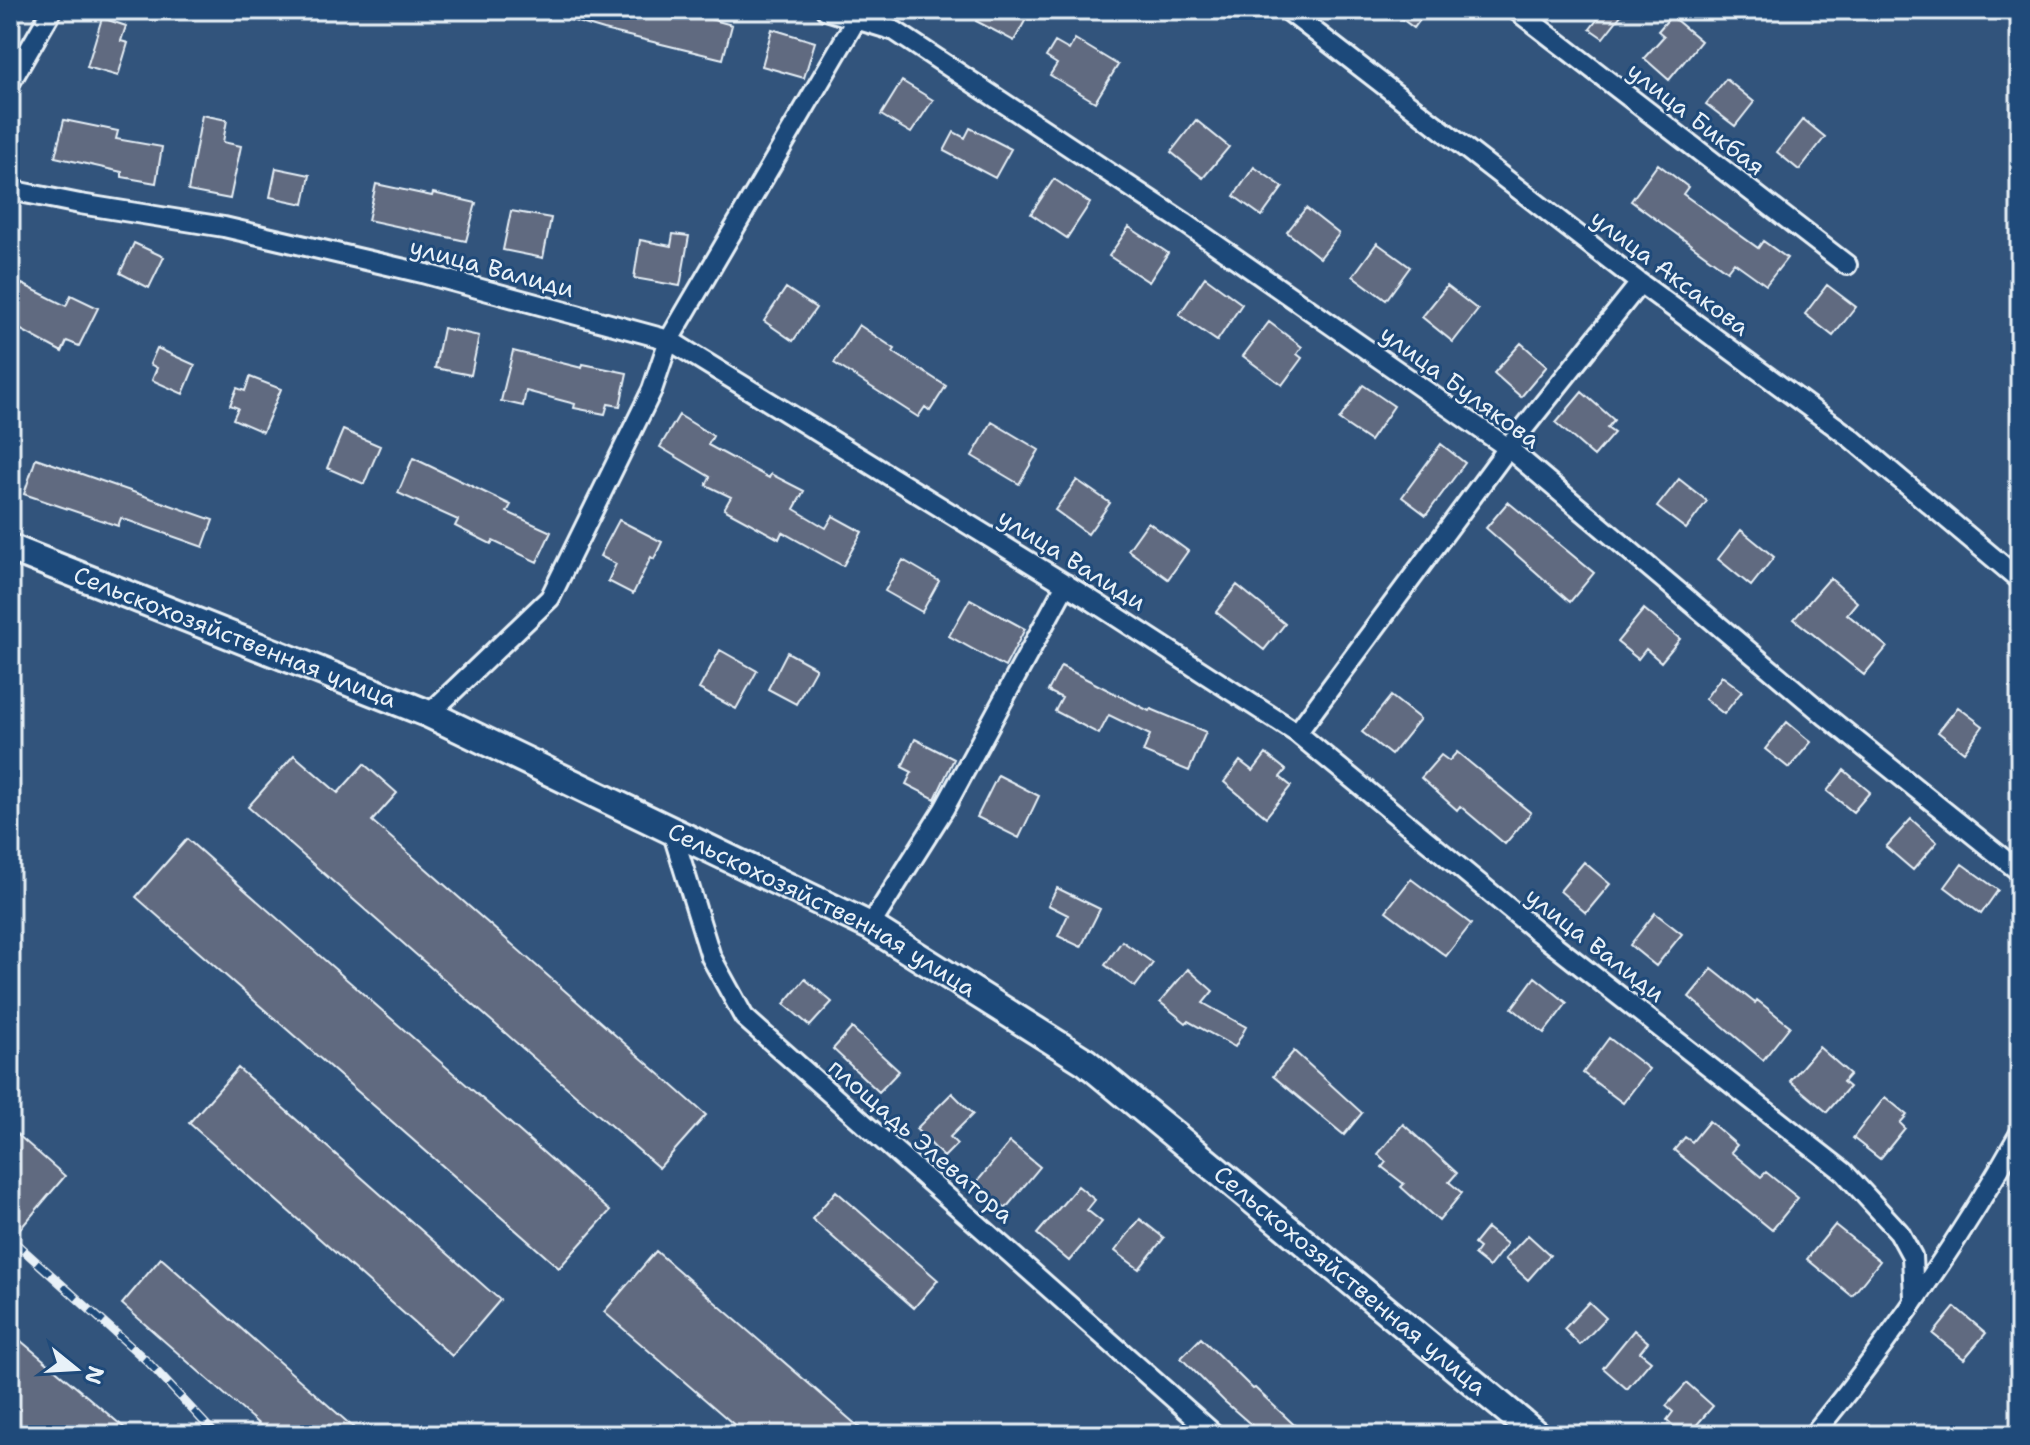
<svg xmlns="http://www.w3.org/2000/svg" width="2030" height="1445" font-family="'Shantell Sans',sans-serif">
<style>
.building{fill:#606a80;stroke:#e8f1f8;stroke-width:2}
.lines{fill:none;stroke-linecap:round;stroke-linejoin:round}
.minor-casing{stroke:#e8f1f8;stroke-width:24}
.secondary-casing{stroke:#e8f1f8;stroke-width:32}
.minor{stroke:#1f4a7a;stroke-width:18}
.secondary{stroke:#1f4a7a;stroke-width:26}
.rail-casing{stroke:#e8f1f8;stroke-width:9}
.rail{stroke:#1f4a7a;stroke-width:6;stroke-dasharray:18;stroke-linecap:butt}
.labels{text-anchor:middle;stroke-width:6;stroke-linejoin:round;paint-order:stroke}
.street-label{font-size:24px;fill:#e8f1f8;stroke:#1f4a7a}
</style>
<rect width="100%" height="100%" fill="#32547c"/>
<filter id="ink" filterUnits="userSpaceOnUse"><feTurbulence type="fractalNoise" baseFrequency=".0125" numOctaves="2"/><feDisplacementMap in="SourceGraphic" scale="16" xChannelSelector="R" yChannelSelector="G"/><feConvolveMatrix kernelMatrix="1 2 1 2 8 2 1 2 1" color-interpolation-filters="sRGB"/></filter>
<g filter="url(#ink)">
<!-- building -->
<path class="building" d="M555 10H677L732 25 723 59 604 30 554 15Z
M982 10H1031L1014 41 976 21Z
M1390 10H1427L1414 28Z
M1605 10H1625L1603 38 1590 29Z
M1671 16 1701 41 1669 80 1644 58 1664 36 1658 31Z
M102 18 126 26 121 41 128 43 118 76 87 67Z
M772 29 815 42 804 78 762 66Z
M1075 39 1118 65 1095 102 1050 75 1057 64 1046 57 1055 42 1069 50Z
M1726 79 1754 102 1735 126 1706 104Z
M902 81 933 100 911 133 881 115Z
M202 115 227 120 223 142 241 146 230 199 188 191Z
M1803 119 1825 137 1799 170 1777 152Z
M64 120 118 131 116 139 162 147 156 183 122 177V172L55 157Z
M1196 120 1229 147 1203 178 1171 152Z
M970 128 1011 149 995 178 944 151 954 132 965 138Z
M1658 164 1688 187 1683 194 1758 248 1763 241 1787 258 1766 285 1734 262 1727 271 1631 201Z
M1254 167 1283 187 1262 216 1234 196Z
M276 168 310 175 304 204 270 197Z
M1054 179 1090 203 1067 238 1031 214Z
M376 184 432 196 433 193 476 203 466 241 368 220Z
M1306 208 1339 234 1320 258 1287 232Z
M511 211 551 218 543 258 503 250Z
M1129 227 1168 253 1149 282 1109 256Z
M673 234 689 236 680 286 634 278 640 240 671 246Z
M134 243 164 257 149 288 120 273Z
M1377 243 1410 267 1386 300 1353 276Z
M1205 277 1242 304 1217 341 1179 315Z
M22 284 66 306 71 295 98 308 79 346 67 341 62 352 10 324V308Z
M1827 285 1856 307 1833 336 1805 314Z
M1447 286 1478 310 1453 342 1422 317Z
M786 288 816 308 793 341 764 321Z
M1269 322 1302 347 1297 354 1302 358 1282 385 1243 356Z
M859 325 895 349 893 352 946 386 930 411 925 407 918 417 834 363Z
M443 328 479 336 471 375 435 368Z
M1521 343 1547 366 1521 397 1494 373Z
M157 348 195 365 183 394 152 380 157 368 150 364Z
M513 351 582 368 583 364 627 373 620 406 608 404 605 414 574 408 575 404 526 391 523 406 501 401Z
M250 377 281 389 263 432 233 419 238 408 230 405 237 388 245 391Z
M1363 385 1394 406 1370 441 1339 420Z
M1582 392 1614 420 1607 428 1614 433 1594 456 1556 423Z
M679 415 713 436 708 445 769 478 771 474 804 491 794 509 826 528 833 516 862 532 843 566 782 532 779 539 724 509 731 497 706 485 710 477 660 447Z
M992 422 1039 450 1019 484 972 456Z
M343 430 380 446 364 484 327 468Z
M1441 444 1465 463 1426 515 1402 497Z
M36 458 213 520 203 547 121 518 118 526 24 494Z
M413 458 511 505 507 512 551 532 537 562 493 541 491 544 455 526 458 520 398 493Z
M1679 479 1707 501 1686 529 1657 507Z
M1077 480 1110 503 1088 534 1055 510Z
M1508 502 1594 573 1570 602 1486 528Z
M619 520 662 542 654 559 651 557 633 594 608 581 616 564 600 556Z
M1148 522 1188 551 1168 579 1128 550Z
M1741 530 1774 557 1751 586 1718 559Z
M903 560 939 581 922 612 885 591Z
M1830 578 1857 602 1847 614 1887 647 1864 675 1794 619Z
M1237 585 1285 624 1264 650 1216 612Z
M970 599 1025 629 1005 667 949 636Z
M1644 609 1680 639 1661 662 1646 649 1638 659 1617 642Z
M720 650 757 671 736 709 699 689Z
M787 652 816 668 796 704 768 689Z
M1061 666 1149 711 1151 709 1206 732 1189 771 1143 752 1150 735 1109 715 1099 734 1055 711 1062 698 1048 691Z
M1722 676 1742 691 1724 714 1705 699Z
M1391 696 1420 719 1391 755 1362 732Z
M1958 707 1983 726 1964 752 1938 732Z
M1787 722 1811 742 1789 768 1765 749Z
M915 739 954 759 935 799 906 784 912 772 902 767Z
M1457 752 1531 813 1505 844 1460 806 1457 810 1421 778 1441 755 1449 761Z
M1266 754 1286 770 1280 777 1291 786 1266 817 1224 782 1240 761 1253 771Z
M294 755 338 793 364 764 397 793 372 821 706 1115 659 1168 248 807Z
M1844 770 1870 792 1853 812 1827 791Z
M998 775 1039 796 1019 838 977 817Z
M1911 819 1937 842 1913 870 1886 847Z
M187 839 610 1211 559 1268 136 897Z
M1584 862 1610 884 1586 913 1560 891Z
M1962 864 1998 890 1981 914 1945 887Z
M1411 879 1471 924 1446 956 1386 911Z
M1057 888 1100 909 1081 947 1058 936 1068 915 1048 905Z
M1655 913 1682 934 1656 966 1630 945Z
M1122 941 1153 963 1135 987 1105 965Z
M1188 969 1213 991 1203 1003 1246 1027 1235 1047 1188 1021 1186 1023 1160 1002Z
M1712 969 1755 1003 1757 1000 1790 1026 1763 1060 1689 997Z
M1535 977 1567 1003 1544 1033 1512 1008Z
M805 979 832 1002 810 1026 784 1004Z
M852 1028 899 1071 879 1092 833 1049Z
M1609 1038 1649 1069 1623 1103 1583 1073Z
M1819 1047 1850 1074 1843 1082 1849 1087 1827 1112 1790 1081Z
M1294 1051 1362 1113 1344 1135 1273 1076Z
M238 1068 500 1300 452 1356 189 1123Z
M952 1093 973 1114 950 1137 957 1144 944 1157 916 1129Z
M1885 1097 1907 1115 1900 1123 1905 1128 1880 1159 1853 1138Z
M1709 1121 1737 1145 1731 1152 1761 1177 1766 1172 1798 1198 1772 1230 1674 1150 1685 1137 1692 1142Z
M1403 1124 1457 1173 1449 1182 1462 1193 1439 1221 1401 1187 1404 1184 1382 1167 1386 1162 1378 1154Z
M10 1128 65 1176 10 1241Z
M1010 1142 1040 1167 1006 1208 976 1183Z
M1078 1186 1095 1200 1087 1210 1102 1222 1069 1261 1037 1234Z
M836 1191 938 1280 914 1308 812 1219Z
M1140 1219 1164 1238 1139 1269 1115 1251Z
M1835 1225 1880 1261 1852 1296 1807 1259Z
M1487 1228 1507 1244 1489 1267 1474 1255 1479 1248 1474 1244Z
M1528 1235 1550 1255 1528 1280 1505 1259Z
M656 1251 868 1435H746L604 1312Z
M161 1258 362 1435H271L122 1304Z
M1589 1302 1606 1318 1580 1345 1564 1329Z
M1955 1307 1986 1333 1964 1359 1933 1334Z
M1634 1330 1648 1342 1640 1352 1651 1361 1627 1389 1603 1368Z
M1201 1338 1253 1389 1255 1388 1305 1435H1263L1224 1401 1181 1358Z
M21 1341 133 1435H29L10 1419V1355Z
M1687 1383 1713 1406 1688 1435H1683L1667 1420 1673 1412 1666 1406Z"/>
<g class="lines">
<defs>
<path id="minor" d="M826 10 895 31 1185 223 1508 448 1827 717 2020 872
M1287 10 1640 283 1851 438 2020 580
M1516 10 1847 265
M10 83 52 10
M10 190 80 204 224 227 422 273 669 340 1088 598 1297 733 1539 933 1844 1172 1899 1232 1912 1256 1914 1298
M429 714 550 598 652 390 669 340 856 20
M1297 733 1508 448 1640 283
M672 831 711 957 744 1017 1215 1435
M870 926 944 809 1066 584
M1813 1435C1890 1341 1960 1240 2020 1133"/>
<g id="secondary">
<path id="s1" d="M10 548 429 714 870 926 1086 1062 1537 1435"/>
</g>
</defs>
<!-- minor casing -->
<use href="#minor" class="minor-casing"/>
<!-- secondary casing -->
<use href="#secondary" class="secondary-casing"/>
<!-- minor -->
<use href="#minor" class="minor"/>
<!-- secondary -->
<use href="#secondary" class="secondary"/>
<defs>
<path id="rail" d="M10 1238 148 1362 216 1435"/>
</defs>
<!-- rail casing -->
<use href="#rail" class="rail-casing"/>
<!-- rail -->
<use href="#rail" class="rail"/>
</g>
</g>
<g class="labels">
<!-- street labels -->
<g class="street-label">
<text transform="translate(1696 119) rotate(38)" y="8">улица Бикбая</text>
<text transform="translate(492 268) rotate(15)" y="8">улица Валиди</text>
<text transform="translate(1670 273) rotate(37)" y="8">улица Аксакова</text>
<text transform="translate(1460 387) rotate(36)" y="8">улица Булякова</text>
<text transform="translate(1072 560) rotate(32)" y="8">улица Валиди</text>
<text dy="8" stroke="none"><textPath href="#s1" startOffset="242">Сельскохозяйственная улица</textPath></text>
<text dy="8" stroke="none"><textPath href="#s1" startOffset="890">Сельскохозяйственная улица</textPath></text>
<text transform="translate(1595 945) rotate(38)" y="8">улица Валиди</text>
<text transform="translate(921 1141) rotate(41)" y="8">площадь Элеватора</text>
<text dy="8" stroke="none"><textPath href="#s1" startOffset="1538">Сельскохозяйственная улица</textPath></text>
</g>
</g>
<!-- margin -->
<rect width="2030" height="1445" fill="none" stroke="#1f4a7a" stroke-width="40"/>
<rect x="20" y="20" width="1990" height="1405" fill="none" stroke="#e8f1f8" stroke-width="3" filter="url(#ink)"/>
<!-- north arrow -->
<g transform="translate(76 1369) rotate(108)" stroke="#1f4a7a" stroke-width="6" paint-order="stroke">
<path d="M0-6L14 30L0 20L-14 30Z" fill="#e8f1f8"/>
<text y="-12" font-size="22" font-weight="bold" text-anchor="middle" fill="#e8f1f8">N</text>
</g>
</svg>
